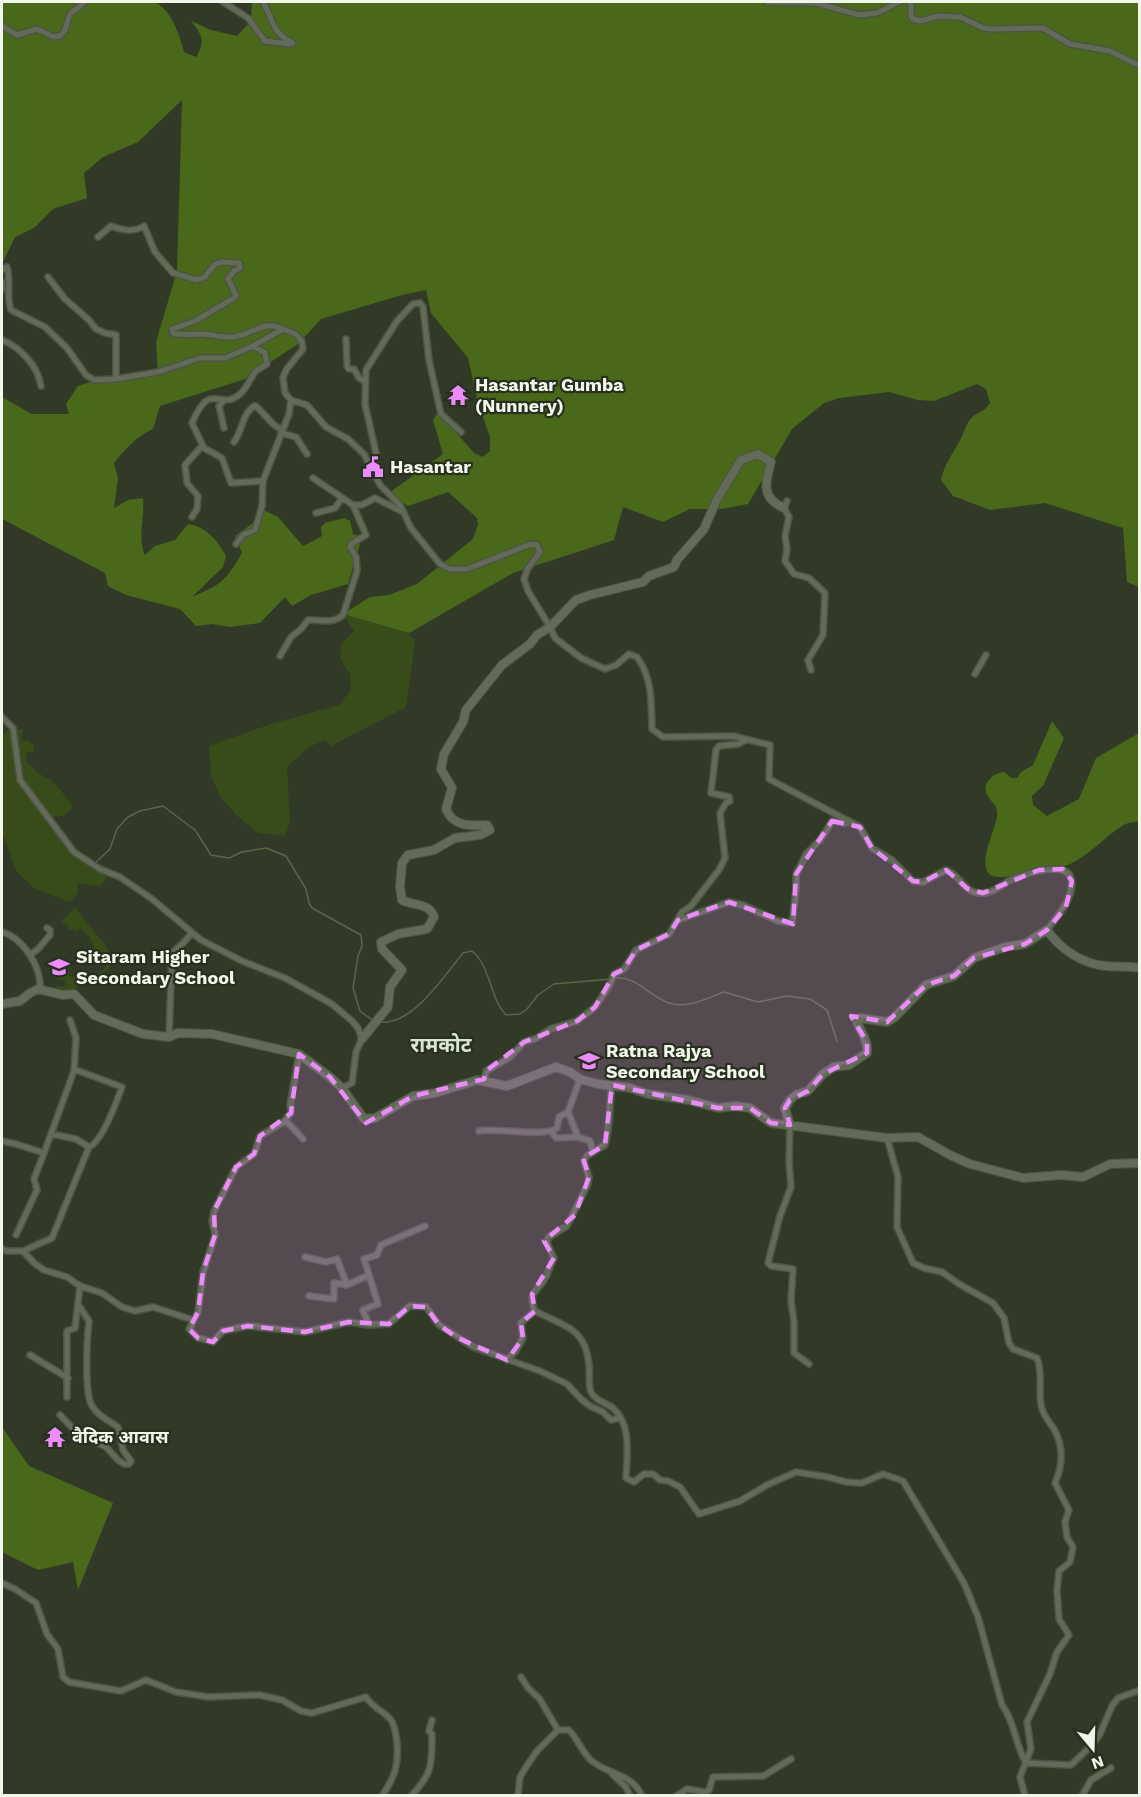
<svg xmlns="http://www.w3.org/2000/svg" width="1141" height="1797" font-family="'Work Sans','Noto Sans Devanagari',sans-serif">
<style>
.green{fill:#384c1a}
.forest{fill:#4a6819}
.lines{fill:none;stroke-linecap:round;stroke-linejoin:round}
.stream{stroke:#5a6646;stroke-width:1.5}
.street-casing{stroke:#4d5445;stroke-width:8}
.secondary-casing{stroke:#4d5445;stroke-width:10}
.street{stroke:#616b57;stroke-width:5}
.secondary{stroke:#616b57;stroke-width:8}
.marked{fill:#ec8cfb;fill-opacity:0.2;stroke:#ec8cfb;stroke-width:4.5;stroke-dasharray:12 8;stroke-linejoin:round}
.labels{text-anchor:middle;stroke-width:4.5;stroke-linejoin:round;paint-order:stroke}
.poi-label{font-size:18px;font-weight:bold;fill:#f1f7eb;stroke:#272f1e;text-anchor:start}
.neighbourhood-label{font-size:20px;font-weight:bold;fill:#dbe6d0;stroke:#272f1e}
</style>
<rect width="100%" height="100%" fill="#313a27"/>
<!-- green -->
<path class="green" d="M343 614 409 633 415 642 406 707 331 746 325 740 309 747 287 767 290 821 285 836 258 833 236 815 220 796 211 776 209 746 271 724 339 705 351 690 350 674 340 659 342 643 354 631Z
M23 729 21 740 29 741 34 746V752H27L26 762 38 773 54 782 72 805V809L63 816 51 817 42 806 38 809C60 838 72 858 106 874L107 877 101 885 95 886 78 883V893L70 902 35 889 16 871 2 832V735L8 730Z
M74 908H77C86 929 109 939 112 963 107 975 94 975 85 981 79 984 76 990 69 992 64 992 60 991 55 990L56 986H65V981L57 979 59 970 70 972 69 976C81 979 99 977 106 966L99 953 94 948 90 937 80 928 77 931 68 929V925L61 923Z"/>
<!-- forest -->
<path class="forest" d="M2 2H155C172 11 179 34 184 52L196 57C206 41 202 35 191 21L211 30 237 36 251 21 252 2H1139V587L1127 582 1123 528 1045 503 990 510 953 496 941 480C944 465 952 455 959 442 963 436 965 427 969 421 976 411 982 415 990 403L986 389 977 384 934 401 918 400 889 392 839 398 824 403 792 429 748 504 721 509H690L663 522 623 507 614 540 513 573 409 633 343 614 370 597 389 595 417 584 473 539 478 524 477 518 448 492 408 506 389 493 443 454 433 420 438 412 474 453 483 457 490 451V437L478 403 468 358 431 313 426 290 402 295 321 319 298 344 245 379 160 406 153 429C136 437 126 448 114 463L118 478 114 508 128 500 143 498C145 516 137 538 145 555L155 546 175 540 188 524C205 526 219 541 226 556L223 567 192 597C223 583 224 583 242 553L235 536 253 523 259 508 278 517 303 546 322 536 321 527 325 523 344 518 350 521 353 534 362 537 348 584 311 595 292 606 285 597 260 623 230 627 212 624 196 626 180 609 126 595 108 586 105 573 2 519V397L32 414H69L66 404 78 386 93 381 158 372 156 342 177 271 182 100 138 142 103 157 84 173 87 198 53 209 34 228 15 237 2 264Z
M1052 721 1064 738 1043 786 1032 796 1033 805 1047 816 1079 799 1096 758 1139 733V821C1134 822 1126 823 1122 826 1104 837 1089 856 1070 864 1059 869 997 883 989 874 978 861 995 831 997 816 999 804 989 802 986 792 983 781 996 772 1005 772L1011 778H1017L1021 772 1033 765Z
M2 1427 29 1466 113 1503 78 1590 73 1562 38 1570 2 1552Z"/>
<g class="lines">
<!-- stream -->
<path class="stream" d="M95 863 110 849 117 829 128 817 140 811 163 806 195 830 211 855 229 858 242 852 266 848 286 856 306 889 309 903 312 908 361 935 362 946 358 956 353 988 360 1011 372 1020
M615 978C637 976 650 997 669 1003 687 1009 708 998 724 992L758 1002 787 996 810 999 827 1010 837 1041
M380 1022C412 1026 444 976 463 953L472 951C491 966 489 997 506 1015L520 1014 527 1009 538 995 554 984 611 979"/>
<defs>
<path id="street" d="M223 2 248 18 265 41 290 44 293 43C271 32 274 21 263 2
M767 2 816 3 859 15 877 13 899 2
M911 2V16L913 19 920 21 939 16 960 17 983 28 991 29 1043 28 1070 44 1110 51 1140 66
M2 26 17 35 37 29 54 37 60 36 65 30 70 14 85 2
M98 237 111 226C122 230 133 233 144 226L155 252 173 273 197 280 205 277 214 265 221 262 239 263 240 268 234 271 228 279 236 295 234 298 195 321 172 329 173 333C182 336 191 334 201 334 212 334 222 338 233 337 252 335 264 319 283 329
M2 270 7 267C11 281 6 296 11 310L45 327 67 348 86 375 94 380 116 379 158 372 200 358H225L253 346 283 329 296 334 302 342 303 349 286 370 283 378 285 393 291 400 307 405 326 427 348 439 364 454 380 485 400 505 411 528 440 564 450 569H467L531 544 537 545 540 552 528 568 524 579 528 591 550 627 555 638 581 658 605 669 616 665 629 654 637 657C653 679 651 703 652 729L663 737 733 736 770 745 769 779 860 827 872 848 892 860 913 881 923 882 946 870C961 874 963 895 984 893 996 892 1002 884 1012 879 1024 874 1066 860 1071 878 1076 896 1057 917 1047 930
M48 277 65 299 89 320 96 329 105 333 116 335V379
M2 282V289
M346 339 347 366 349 369H354L359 378 365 382
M2 340C20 347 38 366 41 386
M253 346 265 353 267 364C263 367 259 368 255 372 249 380 247 389 239 395 218 411 211 379 192 423L204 448 222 458 231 483 263 481 289 414 291 400
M224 428 219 406 224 400
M281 433 296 437 307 454
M234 442C243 430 241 416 254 406H256L274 425 282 430
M374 470 376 461V453L365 404 366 370 397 321 413 304 420 303 423 307 429 360 441 414 461 432
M313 478 353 505H362L375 498 403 512
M787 501 784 508 789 517 785 536 787 549 785 561 794 574 809 578 825 593 823 635 808 660 811 670
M316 513 335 508 342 498
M192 517 197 509 198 496 187 483 185 465 202 446
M236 544 243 535 255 530 262 506 263 481
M280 656 291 637 301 629 308 620C321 619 332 625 343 615L357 571 356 557 350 547 351 544 366 535 353 505
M975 674 986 655
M2 717 13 728 20 780 74 852 100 869 120 877 152 899 201 940 242 961 285 978 332 1004 352 1021 358 1028 362 1039 356 1052 352 1083 342 1088
M678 920 729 902 743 905 778 921 792 923 796 889V874L806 854 821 839 832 821 845 823 849 821
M2 932C23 938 42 967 40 990
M30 955 38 949 50 935V930L47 928
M70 1020 76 1038 74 1071
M169 1037 172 953 183 943 192 933
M299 1054 290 1105 291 1113 283 1122 260 1136 254 1154 236 1167 214 1211 212 1221 215 1235 203 1272 198 1312 189 1329 198 1338 213 1342 223 1331 248 1326 305 1332 349 1322 369 1325 389 1324 410 1306 426 1307 439 1325 473 1347 540 1371 567 1384 581 1399 590 1406 603 1412 611 1420 619 1418
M580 1079 568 1112 578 1137 590 1141 593 1152
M484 1081 486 1071 510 1057 524 1042 537 1038 550 1029 577 1021 595 1007 609 986 614 974 624 969 636 950 669 934 682 912 691 906 719 870 725 858 720 813 726 803 730 801 729 797 711 793 716 750 719 746 738 744 746 740
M612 1085C609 1105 611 1126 605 1145L587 1156 584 1161 589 1177 588 1184 567 1226 549 1237 547 1243 554 1258C551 1264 549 1271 546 1277 538 1293 527 1290 535 1311 563 1326 586 1327 589 1365 590 1373 588 1386 591 1392 595 1401 607 1403 613 1408 632 1425 627 1455 626 1478L634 1482 644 1474H653L660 1480 668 1481 680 1487 699 1514 740 1501 767 1485 796 1472 828 1477 846 1482 862 1483 883 1474 903 1481 964 1583 978 1617 1002 1705C1015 1722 1015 1745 1026 1763
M283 1122 288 1123 303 1139
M790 1125 789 1161 791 1187 780 1216 768 1263 771 1266 793 1269 791 1301 794 1322V1353L809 1364
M479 1131C498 1127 543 1138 557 1128L559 1117 568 1112
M551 1131 556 1138 578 1137
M887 1138 898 1177 897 1227 913 1263 924 1268 942 1272 959 1284 993 1303 1004 1318 1009 1343 1013 1349 1037 1358C1044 1376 1037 1393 1042 1409 1044 1416 1050 1423 1054 1429 1064 1447 1063 1465 1055 1483L1069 1510 1065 1522 1067 1537 1073 1547 1070 1562 1059 1571 1057 1591 1059 1619 1069 1635 1057 1652 1050 1674 1027 1722 1031 1749 1020 1777 1025 1796
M2 1141 16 1144 44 1153 74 1071 76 1070 122 1087C117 1101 102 1142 89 1147
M16 1235 37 1190 34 1179 44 1153
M2 1249 7 1251H23L34 1263 44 1270 67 1277 80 1286 102 1293 122 1307 135 1311 153 1307 193 1320
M23 1251 52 1238 89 1147 76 1139 51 1134
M305 1257 326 1262 337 1259 347 1285 369 1275
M309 1296 334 1299V1283L347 1285
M369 1325 363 1310 378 1304 364 1259 377 1255 381 1245 425 1226
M30 1355 68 1378
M507 1360 516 1351 523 1338 521 1323 535 1311
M67 1397V1331L75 1328 80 1286
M60 1415 77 1433 106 1447 118 1460 124 1464H129L131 1461 123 1450 118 1427C109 1421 98 1416 92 1406 84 1393 87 1338 89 1321L78 1304
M2 1583 15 1589 36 1603 47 1634 58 1649 63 1677 69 1682 121 1691 146 1680 176 1692 209 1697 259 1695 282 1700 301 1711 312 1713 366 1697C372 1707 383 1711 390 1719 395 1724 396 1735 397 1742 399 1764 395 1777 382 1796
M521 1677 528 1688 539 1698 558 1730
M1026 1763 1071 1765 1092 1745 1100 1734 1112 1706 1118 1698 1140 1690
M612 1774 626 1787 630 1796
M411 1796C433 1773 432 1764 432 1734L429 1731 432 1720
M518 1796 520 1777 526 1767 537 1751 558 1730H569C578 1739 582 1753 592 1761 609 1775 633 1774 642 1796
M676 1796 687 1789 705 1792 709 1790 713 1777 763 1776 791 1759
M1082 1796 1091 1780 1111 1768"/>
<path id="secondary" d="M2 1004 20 1001 30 993 38 989 63 995 74 994 94 1015 143 1034 169 1037 178 1033 212 1034 299 1054 330 1077 342 1088 364 1119 375 1118 413 1096 435 1093 477 1080 507 1086 556 1067 570 1072 580 1079 598 1084 630 1088 648 1094 688 1100 718 1108 735 1106 750 1108 771 1123 887 1138 918 1137 950 1155 970 1164 1023 1178 1061 1175 1083 1177 1110 1164 1140 1163
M362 1039 388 1007 390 987 402 970 382 949 381 942 398 934 427 929 434 917C429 902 413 906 402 900L400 887 402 863 408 855 434 850 455 838 480 835 490 830 487 825C471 826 453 827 446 809L452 788 441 769 444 754 463 722 466 710 502 665 530 644 537 635 550 627 576 600 590 595 643 582 649 576 674 567 677 560 704 529 717 499 741 460 758 454 771 462C765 483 761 498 784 508
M790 1125 785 1108 790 1100 796 1095 808 1091 823 1074 834 1067 849 1065 867 1053C869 1041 860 1032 857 1021L860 1018 887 1022 894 1018 926 985 954 976 974 958 1005 947 1025 944 1047 930C1060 949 1082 964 1106 966 1117 967 1128 966 1140 968"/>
</defs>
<!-- street casing -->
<use href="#street" class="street-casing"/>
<!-- secondary casing -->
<use href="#secondary" class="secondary-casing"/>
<!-- street -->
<use href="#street" class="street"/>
<!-- secondary -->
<use href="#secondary" class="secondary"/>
</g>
<!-- marked area -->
<path class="marked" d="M832 821 860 827 872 848 913 881 923 882 946 870 968 889 983 893 1039 870 1063 869 1072 881 1066 907 1047 930 1025 944 974 958 954 976 926 985 887 1022 851 1016 867 1042V1053L823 1074 808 1091 790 1100 785 1108 790 1125 771 1123 750 1108H718L612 1085 605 1145 583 1158 589 1177 575 1215 544 1241 554 1258 532 1294 535 1311 521 1323 523 1338 507 1360 456 1337 439 1325 426 1307 410 1306 389 1324 349 1322 305 1332 248 1326 223 1331 213 1342 198 1338 189 1329 198 1312 203 1272 215 1235 214 1211 236 1167 254 1154 260 1136 291 1113 299 1054 330 1077 366 1123 413 1096 484 1079 486 1071 524 1042 577 1021 595 1007 614 974 624 969 636 950 669 934 678 920 729 902 793 924 796 874Z"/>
<!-- icons -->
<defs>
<symbol id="temple-bare" viewBox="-9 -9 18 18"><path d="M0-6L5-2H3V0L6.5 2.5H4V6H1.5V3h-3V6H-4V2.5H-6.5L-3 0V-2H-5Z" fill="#ec8cfb" stroke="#272f1e" stroke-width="2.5" paint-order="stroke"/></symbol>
<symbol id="civic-bare" viewBox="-9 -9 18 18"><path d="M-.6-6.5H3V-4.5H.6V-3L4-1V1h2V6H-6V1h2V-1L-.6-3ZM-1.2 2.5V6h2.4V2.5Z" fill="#ec8cfb" stroke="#272f1e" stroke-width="2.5" paint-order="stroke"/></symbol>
<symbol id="school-bare" viewBox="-9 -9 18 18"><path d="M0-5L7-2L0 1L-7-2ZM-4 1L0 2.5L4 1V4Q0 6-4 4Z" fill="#ec8cfb" stroke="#272f1e" stroke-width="2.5" paint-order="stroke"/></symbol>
</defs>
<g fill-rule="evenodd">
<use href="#temple-bare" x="443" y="380" width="30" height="30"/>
<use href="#civic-bare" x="358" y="452" width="30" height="30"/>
<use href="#school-bare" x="44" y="952" width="30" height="30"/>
<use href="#school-bare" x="574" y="1046" width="30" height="30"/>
<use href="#temple-bare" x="40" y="1422" width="30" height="30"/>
</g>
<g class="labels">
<!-- poi labels -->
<g class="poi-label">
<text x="475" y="391">Hasantar Gumba<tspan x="475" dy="21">(Nunnery)</tspan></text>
<text x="390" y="473">Hasantar</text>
<text x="76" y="963">Sitaram Higher<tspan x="76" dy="21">Secondary School</tspan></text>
<text x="606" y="1057">Ratna Rajya<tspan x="606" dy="21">Secondary School</tspan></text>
<text x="72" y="1443">वैदिक आवास</text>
</g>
<!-- neighbourhood labels -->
<g class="neighbourhood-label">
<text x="441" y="1052">रामकोट</text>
</g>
</g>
<!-- border -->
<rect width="1141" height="1797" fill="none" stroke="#f1f7eb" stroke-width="6"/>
<!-- north arrow -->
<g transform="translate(1093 1749) rotate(161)" stroke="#272f1e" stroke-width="4.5" paint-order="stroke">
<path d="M0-4.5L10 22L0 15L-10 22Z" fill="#f1f7eb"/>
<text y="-9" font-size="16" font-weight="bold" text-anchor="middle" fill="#f1f7eb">N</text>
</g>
</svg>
